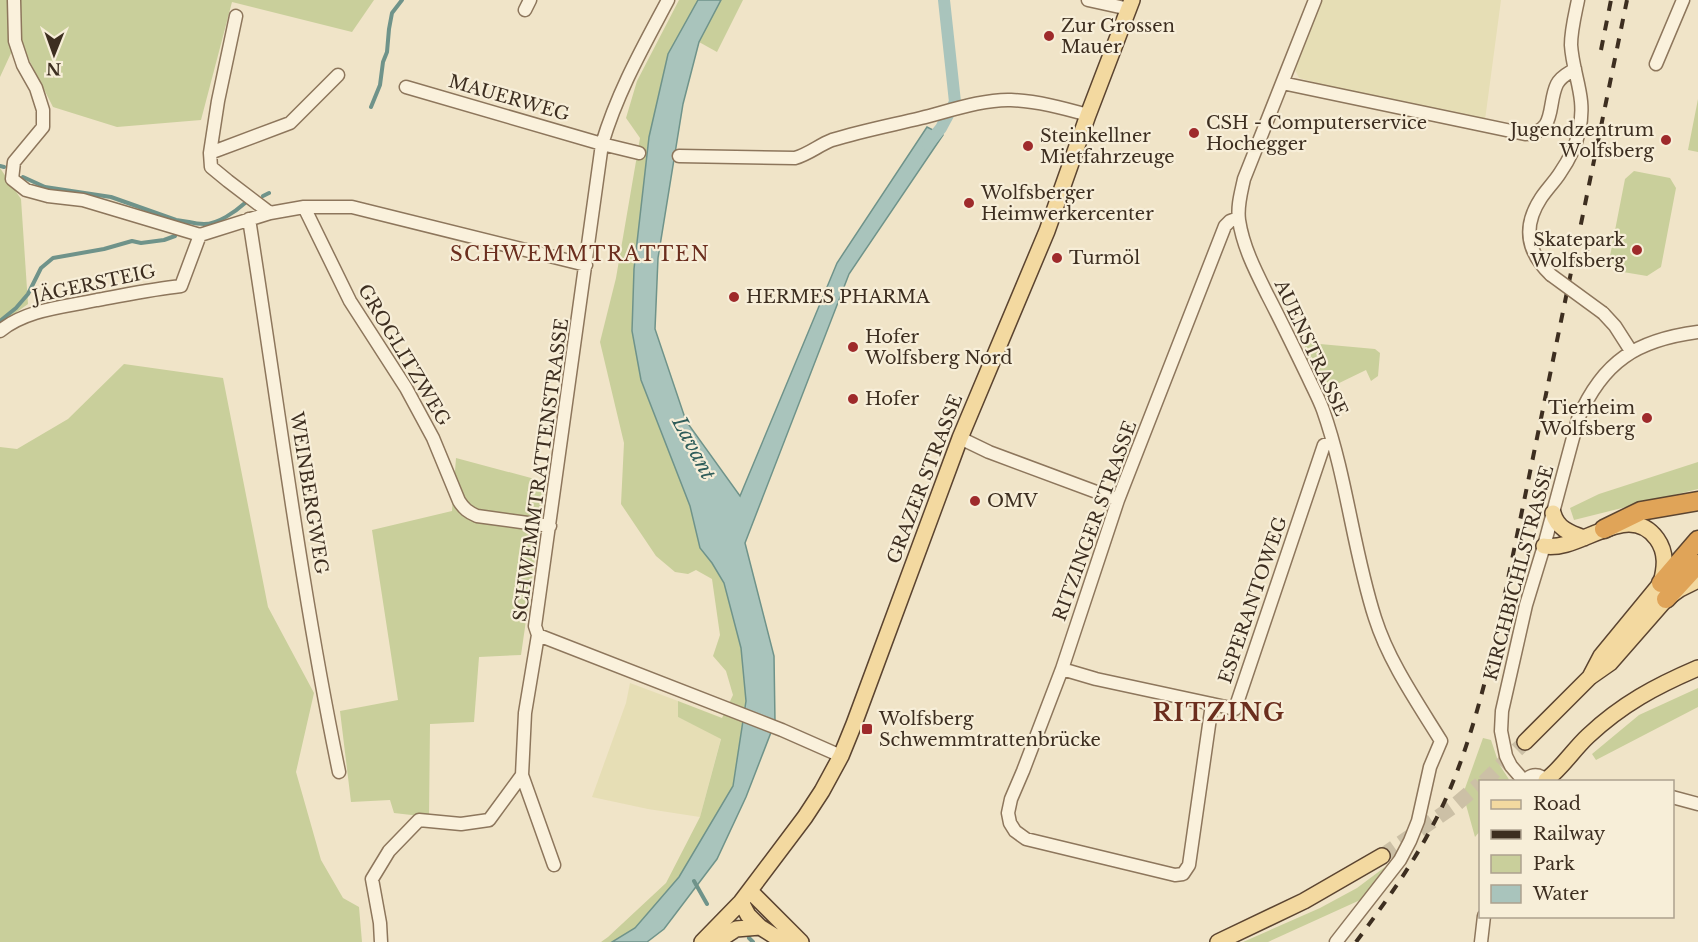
<svg xmlns="http://www.w3.org/2000/svg" width="1698" height="942" font-family="'Libre Baskerville',serif">
<style>
.farmland{fill:#e6deb5}
.green{fill:#c9cf9b}
.water{fill:#a9c4bc;stroke:#6f938a;stroke-width:1.5}
.lines{fill:none;stroke-linecap:round;stroke-linejoin:round}
.stream{stroke:#6f938a;stroke-width:4}
.canal{stroke:#a9c4bc;stroke-width:12}
.major-tunnel{stroke:#ccc0a6;stroke-width:15;stroke-dasharray:15 8;stroke-linecap:butt}
.minor-casing{stroke:#8d765c;stroke-width:15}
.major-casing{stroke:#5b4430;stroke-width:18}
.highway-casing{stroke:#5b4430;stroke-width:21}
.minor{stroke:#faf1dc;stroke-width:12}
.major{stroke:#f3d9a0;stroke-width:15}
.highway{stroke:#e0a458;stroke-width:18}
.rail{stroke:#3d2e20;stroke-width:4;stroke-dasharray:10 10;stroke-linecap:butt}
.minor-bridge-casing{stroke:#8d765c;stroke-width:15;stroke-linecap:butt}
.minor-bridge{stroke:#faf1dc;stroke-width:12}
.poi-dot{fill:#9e2a2b;stroke:#f7eed8;stroke-width:2}
.labels{text-anchor:middle;stroke-width:4.5;stroke-linejoin:round;paint-order:stroke}
.poi-label{font-size:18px;fill:#3d2e20;stroke:#f7eed8;text-anchor:start}
.street-label{font-size:18px;fill:#3d2e20;stroke:#f7eed8}
.neighbourhood-label{font-size:20px;letter-spacing:1.5px;fill:#6b2e1e;stroke:#f7eed8}
.water-label{font-size:20px;font-style:italic;fill:#2f5d5a;stroke:#f7eed8}
.district-label{font-size:24px;font-weight:bold;letter-spacing:1.5px;fill:#6b2e1e;stroke:#f7eed8}
</style>
<rect width="100%" height="100%" fill="#f0e4c8"/>
<!-- farmland -->
<path class="farmland" d="M1321 0H1501L1485 120 1345 91 1299 78 1295 70Z
M630 683 678 701V717L721 738 700 817 648 809 592 797 626 703Z"/>
<!-- green -->
<path class="green" d="M0 0H374L352 32 232 2 201 120 117 127 53 107 18 38 0 77Z
M679 0H698L668 54 649 137 634 269 632 331 641 380 690 506 700 548 712 563 724 583 741 648 746 701 733 786 679 877 635 928 612 942H601L608 937 666 883 700 817 721 739 678 717V701L722 718 733 695 726 671 713 656 720 635 712 579 696 570 688 574 675 572 656 556 621 504 624 443 600 342 616 278 640 138 626 118 637 81Z
M721 0H743L717 52 699 42Z
M1698 99V152L1688 150Z
M0 168 21 199 28 304 0 324Z
M1634 171 1670 178 1676 188 1661 267 1647 276 1617 271 1610 256 1625 179Z
M1309 343 1375 349 1380 353 1378 376 1371 381 1366 370 1331 387 1336 397 1328 400H1325L1304 354 1305 346Z
M124 364 223 378 268 607 314 693 296 772 321 860 343 898 359 907 362 942H0V447L17 449 68 419Z
M456 458 546 482 521 655 479 657 474 722 430 724 429 817 394 813 390 800 351 802 340 711 398 700 372 530 452 511Z
M1698 462V489L1574 520 1570 508 1599 494Z
M1698 688V707L1596 760 1592 754 1639 715Z
M1483 738 1491 740 1499 764 1510 781 1480 782V831L1475 837 1463 794Z
M1389 864 1369 896 1268 942H1243L1320 908 1357 888Z"/>
<!-- water -->
<path class="water" d="M698 0H721L699 42 683 104 658 258 655 329 686 421 740 496 837 263 927 127 943 135 849 274 745 543 774 656 775 722 746 797 717 859 664 929 647 942H612L635 928 679 877 733 786 746 701 741 648 724 583 712 563 700 548 690 506 641 380 632 331 634 269 649 137 668 54Z"/>
<g class="lines">
<!-- stream -->
<path class="stream" d="M371 107 380 85 383 62 387 52 389 29 392 13 402 0
M0 166 4 167
M23 177 45 187 111 197 176 220 189 222
M263 196 269 193
M187 224 189 222C193 223 199 224 204 224 218 224 235 212 245 203
M0 321 16 308 28 294 41 268 53 258 104 249 132 241 141 243 164 240 175 236
M694 881 707 904
M749 938 753 942"/>
<!-- canal -->
<path class="canal" d="M928 144 941 128 955 102 944 0"/>
<!-- major-tunnel -->
<path class="major-tunnel" d="M1484 782 1525 742
M1382 856 1454 806 1480 784"/>
<defs>
<path id="minor" d="M14 0 15 41 23 65 36 88 43 110V127L14 162 12 179 26 190 48 196 83 200 200 235 270 213 304 207H352L586 265
M668 0C642 49 618 91 602 144L535 626 538 635 782 730 841 756
M1088 0 1129 9
M1315 0 1244 179C1241 193 1237 206 1239 220 1243 247 1256 272 1268 296 1282 323 1295 350 1308 377 1313 388 1319 399 1323 410 1347 478 1353 550 1375 618 1389 662 1417 702 1441 741L1430 767 1418 821 1410 841 1400 860 1336 942
M525 10 530 0
M1656 64 1683 0
M1282 83 1525 134C1557 133 1547 104 1557 84 1561 76 1569 73 1575 69
M406 87 602 144 639 153
M210 153 218 101 236 16
M679 156 795 158C809 154 819 145 832 140 861 131 892 125 921 118 949 111 983 99 1011 100 1037 101 1063 108 1088 115
M304 207 350 301 406 388 433 438 459 501C464 509 468 512 477 516L550 526
M270 213 228 181 211 167 210 153 290 123 338 75
M1238 218 1230 221 1225 226 1118 500 1062 669 1023 771 1011 799 1008 813 1010 823 1015 831 1026 839 1175 875 1183 874 1189 865 1212 704 1235 709 1324 445 1332 442
M249 219C278 403 301 589 339 772
M1551 275C1527 252 1522 227 1541 198 1547 189 1555 181 1560 173 1569 160 1576 146 1579 131 1587 97 1573 76 1571 45 1571 30 1575 15 1578 0
M1603 313 1615 326 1631 351
M0 331C27 309 65 307 97 300 125 295 153 289 181 286L200 235
M960 438 989 452 1118 500
M538 635 525 713 522 775 554 865
M1062 669 1096 679 1212 704
M1524 781 1511 766 1506 756 1501 731 1502 711 1526 605 1544 546 1578 419C1603 361 1637 340 1698 332
M1524 782C1531 773 1540 773 1547 782
M1672 797 1698 804
M381 942 380 923 372 879 389 851 419 820 461 824 489 820 522 775
M1481 942 1484 916"/>
<path id="major" d="M1553 513C1557 528 1569 533 1584 538
M1544 546C1579 553 1628 499 1657 539 1667 553 1665 568 1661 583L1601 656 1590 677
M1525 742 1590 677 1610 663 1666 599 1680 589 1698 580
M1546 780C1562 768 1573 750 1588 736 1622 704 1656 686 1698 668
M750 891 801 942
M741 902 748 915 760 927 784 942
M702 942 741 902 805 817 822 791 841 756 854 724 960 438 1047 231 1088 115 1132 0
M716 942 736 929 760 927
M1218 942 1304 901 1382 856"/>
<path id="highway" d="M1604 529 1641 511 1698 501
M1661 583 1698 540
M1666 599 1698 564"/>
</defs>
<!-- minor casing -->
<use href="#minor" class="minor-casing"/>
<!-- major casing -->
<use href="#major" class="major-casing"/>
<!-- highway casing -->
<use href="#highway" class="highway-casing"/>
<!-- minor -->
<use href="#minor" class="minor"/>
<!-- major -->
<use href="#major" class="major"/>
<!-- highway -->
<use href="#highway" class="highway"/>
<!-- rail -->
<path class="rail" d="M1601 50 1611 0
M1356 942C1384 904 1412 866 1434 823 1466 763 1485 685 1500 618L1627 0"/>
<defs>
<path id="minor-bridge" d="M1551 275 1603 313"/>
</defs>
<!-- minor-bridge casing -->
<use href="#minor-bridge" class="minor-bridge-casing"/>
<!-- minor-bridge -->
<use href="#minor-bridge" class="minor-bridge"/>
</g>
<!-- markers -->
<g class="poi-dot">
<circle cx="1049" cy="36" r="6"/>
<circle cx="1194" cy="133" r="6"/>
<circle cx="1666" cy="140" r="6"/>
<circle cx="1028" cy="146" r="6"/>
<circle cx="969" cy="203" r="6"/>
<circle cx="1637" cy="250" r="6"/>
<circle cx="1057" cy="258" r="6"/>
<circle cx="734" cy="297" r="6"/>
<circle cx="853" cy="347" r="6"/>
<circle cx="853" cy="399" r="6"/>
<circle cx="1647" cy="418" r="6"/>
<circle cx="975" cy="501" r="6"/>
<rect x="861" y="723" width="12" height="12" rx="3"/>
</g>
<g class="labels">
<!-- poi labels -->
<g class="poi-label">
<text x="1061" y="32">Zur Grossen<tspan x="1061" dy="21">Mauer</tspan></text>
<text x="1206" y="129">CSH - Computerservice<tspan x="1206" dy="21">Hochegger</tspan></text>
<text x="1654" y="136" text-anchor="end">Jugendzentrum<tspan x="1654" dy="21">Wolfsberg</tspan></text>
<text x="1040" y="142">Steinkellner<tspan x="1040" dy="21">Mietfahrzeuge</tspan></text>
<text x="981" y="199">Wolfsberger<tspan x="981" dy="21">Heimwerkercenter</tspan></text>
<text x="1625" y="246" text-anchor="end">Skatepark<tspan x="1625" dy="21">Wolfsberg</tspan></text>
<text x="1069" y="264">Turmöl</text>
<text x="746" y="303">HERMES PHARMA</text>
<text x="865" y="343">Hofer<tspan x="865" dy="21">Wolfsberg Nord</tspan></text>
<text x="865" y="405">Hofer</text>
<text x="1635" y="414" text-anchor="end">Tierheim<tspan x="1635" dy="21">Wolfsberg</tspan></text>
<text x="987" y="507">OMV</text>
<text x="879" y="725">Wolfsberg<tspan x="879" dy="21">Schwemmtrattenbrücke</tspan></text>
</g>
<!-- street labels -->
<g class="street-label">
<text transform="translate(509 98) rotate(16)" y="6">MAUERWEG</text>
<text transform="translate(94 284) rotate(-12)" y="6">JÄGERSTEIG</text>
<text transform="translate(1311 348) rotate(65)" y="6">AUENSTRASSE</text>
<text transform="translate(404 355) rotate(59)" y="6">GROGLITZWEG</text>
<text transform="translate(541 470) rotate(-82)" y="6">SCHWEMMTRATTENSTRASSE</text>
<text transform="translate(925 479) rotate(-69)" y="6">GRAZER STRASSE</text>
<text transform="translate(309 493) rotate(81)" y="6">WEINBERGWEG</text>
<text transform="translate(1095 521) rotate(-70)" y="6">RITZINGER STRASSE</text>
<text transform="translate(1519 573) rotate(-75)" y="6">KIRCHBICHLSTRASSE</text>
<text transform="translate(1253 600) rotate(-71)" y="6">ESPERANTOWEG</text>
</g>
<!-- neighbourhood labels -->
<g class="neighbourhood-label">
<text x="580" y="261">SCHWEMMTRATTEN</text>
</g>
<!-- water labels -->
<g class="water-label">
<text transform="translate(694 448) rotate(62)" y="7">Lavant</text>
</g>
<!-- district labels -->
<g class="district-label">
<text x="1219" y="721">RITZING</text>
</g>
</g>
<!-- legend -->
<rect x="1479" y="780" width="195" height="138" fill="#f7eed8" stroke="#ada18e" stroke-width="1.5"/>
<rect x="1491" y="800" width="30" height="9" fill="#f3d9a0" stroke="#ada18e" stroke-width="1.5"/>
<text x="1533" y="810" font-size="18" fill="#3d2e20">Road</text>
<rect x="1491" y="830" width="30" height="9" fill="#3d2e20" stroke="#ada18e" stroke-width="1.5"/>
<text x="1533" y="840" font-size="18" fill="#3d2e20">Railway</text>
<rect x="1491" y="855" width="30" height="18" fill="#c9cf9b" stroke="#ada18e" stroke-width="1.5"/>
<text x="1533" y="870" font-size="18" fill="#3d2e20">Park</text>
<rect x="1491" y="885" width="30" height="18" fill="#a9c4bc" stroke="#ada18e" stroke-width="1.5"/>
<text x="1533" y="900" font-size="18" fill="#3d2e20">Water</text>
<!-- north arrow -->
<g transform="translate(54 54) rotate(181)" stroke="#f7eed8" stroke-width="4.5" paint-order="stroke">
<path d="M0-4.5L10 22L0 15L-10 22Z" fill="#3d2e20"/>
<text y="-9" font-size="16" font-weight="bold" text-anchor="middle" fill="#3d2e20">N</text>
</g>
</svg>
